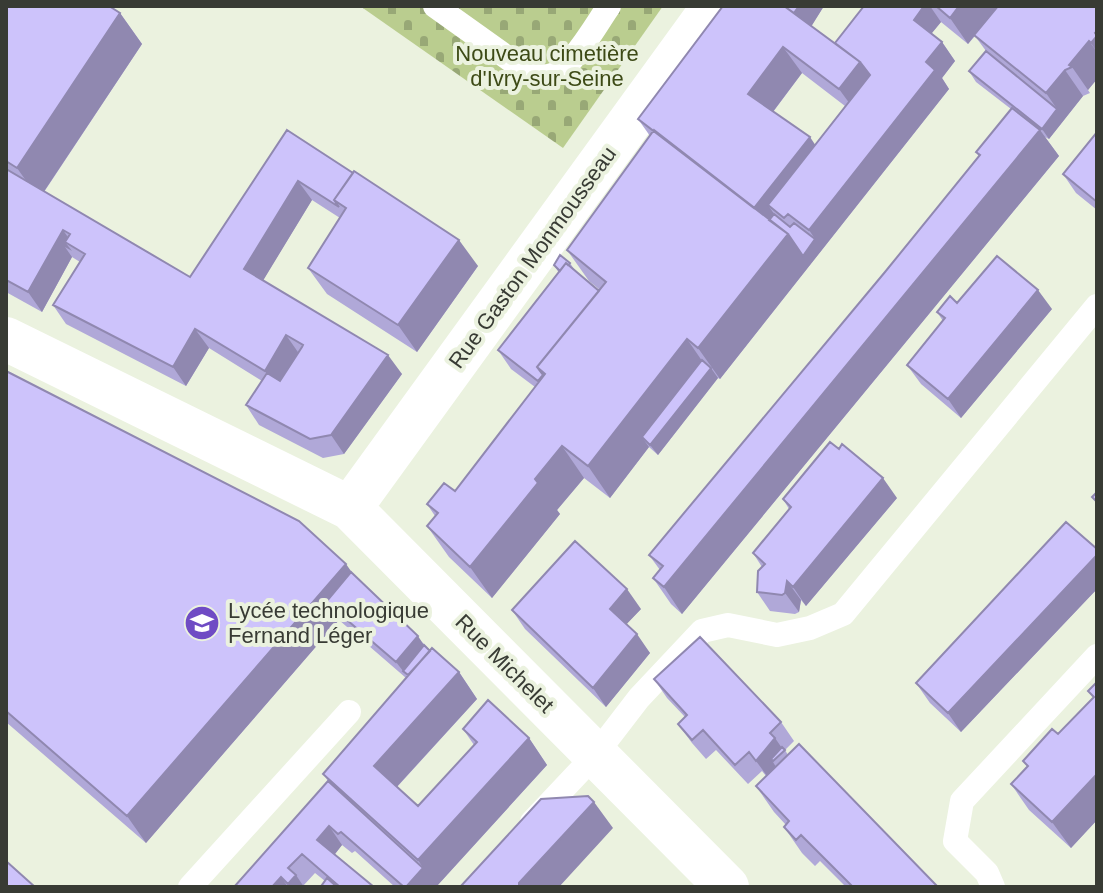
<svg xmlns="http://www.w3.org/2000/svg" width="1103" height="893" font-family="Arial,sans-serif">
<style>
.cemetery{fill:url(#cemetery-stones)}
.lines{fill:none;stroke-linecap:round;stroke-linejoin:round}
.service{stroke:#fff;stroke-width:24}
.minor{stroke:#fff;stroke-width:44}
.wall{fill:#b0a8d8;fill-rule:evenodd}
.shaded-wall{fill:#9088b0}
.building{fill:#cdc3fb;stroke:#9088b0;stroke-width:2}
.labels{text-anchor:middle;stroke-width:8;stroke-linejoin:round;paint-order:stroke}
.park-label{font-size:22px;fill:#3d4a16;stroke:#ebf2df}
.street-label{font-size:22px;fill:#383b34;stroke:#ebf2df}
.poi-label{font-size:22px;fill:#383b34;stroke:#ebf2df;text-anchor:start}
</style>
<defs>
<pattern id="cemetery-stones" width="16" height="16" patternUnits="userSpaceOnUse" patternTransform="scale(2)"><rect width="16" height="16" fill="#bacd8f"/><path d="M2 7V4a2 2 0 0 1 4 0v3zM10 15v-3a2 2 0 0 1 4 0v3z" fill="#98a876"/></pattern>
</defs>
<rect width="100%" height="100%" fill="#ebf2df"/>
<!-- cemetery -->
<path class="cemetery" d="M360 6H663L563 148Z"/>
<g class="lines">
<!-- service -->
<path class="service" d="M435 6 519 66C528 72 538 78 548 76 569 74 597 23 609 6
M532 822 596 754 639 698 702 631 728 625 777 635 810 628 843 614 1097 306
M190 887 349 712
M993 887 987 873 955 841 962 801 1097 656"/>
<!-- minor -->
<path class="minor" d="M6 339 350 508 727 887
M350 508 714 6"/>
</g>
<!-- wall -->
<path class="wall" d="M6 6 120 13 142 44 44 192 190 277 287 130 478 266 417 352 327 294 308 268 340 218 312 200 263 280 402 374 344 454 323 458 259 425 246 405 262 381 209 348 186 386 66 324 53 305 80 262 72 257 42 312 6 292Z
M723 6H824L811 26 835 43 864 6H1097V79L1088 90 1090 93 1083 96 1049 139 1045 137 1059 156 682 614 671 604 653 578 660 570 649 555 885 272 979 157 976 152 1011 109 976 82 969 71 986 51 975 36 968 44 941 22 931 34 942 42 955 61 942 78 949 89 720 379 718 378 658 455 649 447 610 498 584 478 557 510 560 514 492 598 449 557 427 526 435 516 427 504 455 491 535 387 511 369 498 350 559 273 554 265 570 263 576 272 599 291 600 290 589 281 567 250 650 136 638 119ZM802 73 845 106 815 145 773 112Z
M1097 132V210L1076 193 1063 174Z
M957 303 1052 309 961 418 921 384 907 365 943 321 937 312Z
M6 371 351 572 430 650 459 672 477 699 397 787 418 806 474 745 463 729 529 738 547 765 436 887H395L355 851 352 853 342 845 335 854 374 887H323L325 881 315 873 303 886 304 887H234L328 781 323 774 406 678 339 620 146 843 6 722Z
M897 498 806 606 801 600 799 612 795 614 770 611 757 592 762 567 753 553 789 509 783 499Z
M1097 549V589L961 732 930 703 916 683Z
M641 609 626 624 650 653 606 707 525 629 512 610Z
M654 679 781 722 794 741 785 750 788 755 938 887H846L820 861 815 866 802 853 784 827 786 825 774 812 756 786 766 776 762 771 748 784 716 750 706 759 692 743 678 724 685 717 667 698Z
M1097 682V820L1071 848 1029 810 1011 784 1027 766 1023 761 1058 734 1093 698 1088 691Z"/>
<!-- shaded-wall -->
<path class="shaded-wall" d="M799 6H824L806 35 792 16Z
M924 6H930L941 22 927 39 914 20Z
M959 6H998L968 44 950 18Z
M120 13 142 44 39 199 17 168Z
M1097 36V52L1091 43Z
M1089 41 1097 52V79L1088 90 1072 67 1069 65Z
M942 42 955 61 942 78 949 89 720 379 698 348 788 234 815 239 809 230 926 62Z
M783 47 802 73 766 121 748 94Z
M860 62 879 88 858 115 839 89Z
M1065 70 1083 96 1049 139 1042 129 1057 109 1046 93Z
M1040 130 1059 156 682 614 664 587Z
M810 137 828 164 768 205 781 224 774 232 753 209Z
M298 181 312 200 258 289 244 269Z
M63 230 74 246 65 242 72 251 65 247 72 257 42 312 28 292Z
M459 240 478 266 417 352 398 325Z
M1038 290 1052 309 961 418 948 399Z
M195 329 209 348 186 386 173 367Z
M286 335 300 355 278 390 265 371Z
M687 339 709 371 711 368 718 378 658 455 650 445 642 437 649 447 610 498 588 466Z
M388 355 402 374 344 454 331 435Z
M562 446 584 478 557 510 560 514 492 598 470 567 535 479Z
M883 478 897 498 806 606 793 587Z
M1097 555V589L961 732 948 713Z
M346 564 365 591 326 602 339 620 146 843 127 816Z
M787 581 801 600 799 612 785 593Z
M627 589 641 609 623 628 610 609Z
M637 634 650 653 606 707 593 688Z
M418 636 431 656 403 671 396 662Z
M459 672 477 699 392 792 374 766Z
M529 738 547 765 436 887H406L423 868 418 860Z
M775 738 784 751 771 759 778 770 770 780 756 761Z
M1097 774V820L1071 848 1052 822Z
M594 802 613 828 559 887H519V883Z
M329 826 342 845 331 859 317 840Z
M296 875 304 887H291L288 884Z
M281 877 288 887H272Z"/>
<!-- building -->
<path class="building" d="M6 6H109L120 13 17 168 6 161Z
M723 6H784L860 62 839 89 783 47 748 94 810 137 754 208 638 119Z
M784 6H799L794 13Z
M864 6H924L914 20 942 42 926 62 935 70 809 230 788 214 784 218 768 205 870 75 860 62 835 43Z
M936 6H959L950 18Z
M998 6H1097V31L1095 33 1097 36 1091 43 1089 41 1069 65 1072 67 1065 70 1046 93 974 35Z
M986 51 1057 109 1042 129 969 71Z
M1012 108 1040 130 664 587 653 578 663 566 649 555 885 272 980 155 976 152Z
M287 130 353 173 334 200 339 207 298 181 244 269 388 355 331 435 310 439 246 405 267 373 280 381 302 347 303 345 286 335 265 371 195 329 173 367 53 305 85 254 65 242 70 234 63 230 28 292 6 280V169L190 277Z
M654 130 788 234 698 348 687 339 588 466 562 446 535 479 538 483 470 567 427 526 438 513 427 504 444 483 455 491 545 374 537 367 606 282 567 250Z
M1097 132V202L1063 174Z
M354 171 459 240 398 325 308 268 346 208 334 200Z
M774 214 790 227 794 223 815 239 803 256 788 234 769 220Z
M560 255 570 263 568 265 566 263 560 271 554 265Z
M997 256 1038 290 948 399 907 365 945 318 937 312 950 296 957 303Z
M566 263 599 291 537 367 543 375 538 381 498 350Z
M702 360 711 368 650 445 642 437Z
M6 371 299 521 346 564 127 816 6 711Z
M830 442 839 449 842 444 883 478 793 587 787 581 785 593 782 595 757 592 758 571 765 564 753 553 791 507 783 499Z
M1097 492V502L1092 497Z
M1066 522 1097 549V555L948 713 916 683Z
M575 541 627 589 610 609 637 634 593 688 512 610Z
M351 572 418 636 396 662 326 602Z
M700 637 781 722 770 733 775 738 756 761 749 752 735 765 703 730 692 740 678 724 687 715 654 679Z
M424 645 430 651 408 675 403 671Z
M432 648 459 672 374 766 418 806 477 742 463 729 488 700 529 738 418 860 323 774Z
M1097 682V774L1052 822 1011 784 1028 766 1023 761 1052 729 1058 734 1094 697 1088 691Z
M799 744 938 887H853L801 835 796 840 784 827 789 821 756 786Z
M782 747 785 750 773 761 771 759Z
M328 781 423 868 406 887H404L341 832 338 834 329 826 317 840 374 887H340L302 854 288 868 296 875 288 884 281 877 272 887H234Z
M588 796 594 802 519 883V887H460L541 799Z
M6 861 35 887H6Z
M327 878 337 887H324L322 885Z"/>
<!-- icons -->
<defs>
<symbol id="school-disc" viewBox="-11 -11 22 22"><circle r="9.5" fill="#6f4bc4" stroke="#ebf2df"/><path d="M0-5L7-2L0 1L-7-2ZM-4 1L0 2.5L4 1V4Q0 6-4 4Z" fill="#fff"/></symbol>
</defs>
<g fill-rule="evenodd">
<use href="#school-disc" x="182" y="603" width="40" height="40"/>
</g>
<g class="labels">
<!-- park labels -->
<g class="park-label">
<text x="547" y="61">Nouveau cimetière<tspan x="547" dy="25">d'Ivry-sur-Seine</tspan></text>
</g>
<!-- street labels -->
<g class="street-label">
<text transform="translate(532 257) rotate(-54)" y="8">Rue Gaston Monmousseau</text>
<text transform="translate(505 663) rotate(45)" y="8">Rue Michelet</text>
</g>
<!-- poi labels -->
<g class="poi-label">
<text x="228" y="618">Lycée technologique<tspan x="228" dy="25">Fernand Léger</tspan></text>
</g>
</g>
<!-- border -->
<rect width="1103" height="893" fill="none" stroke="#383b34" stroke-width="16"/>
</svg>
